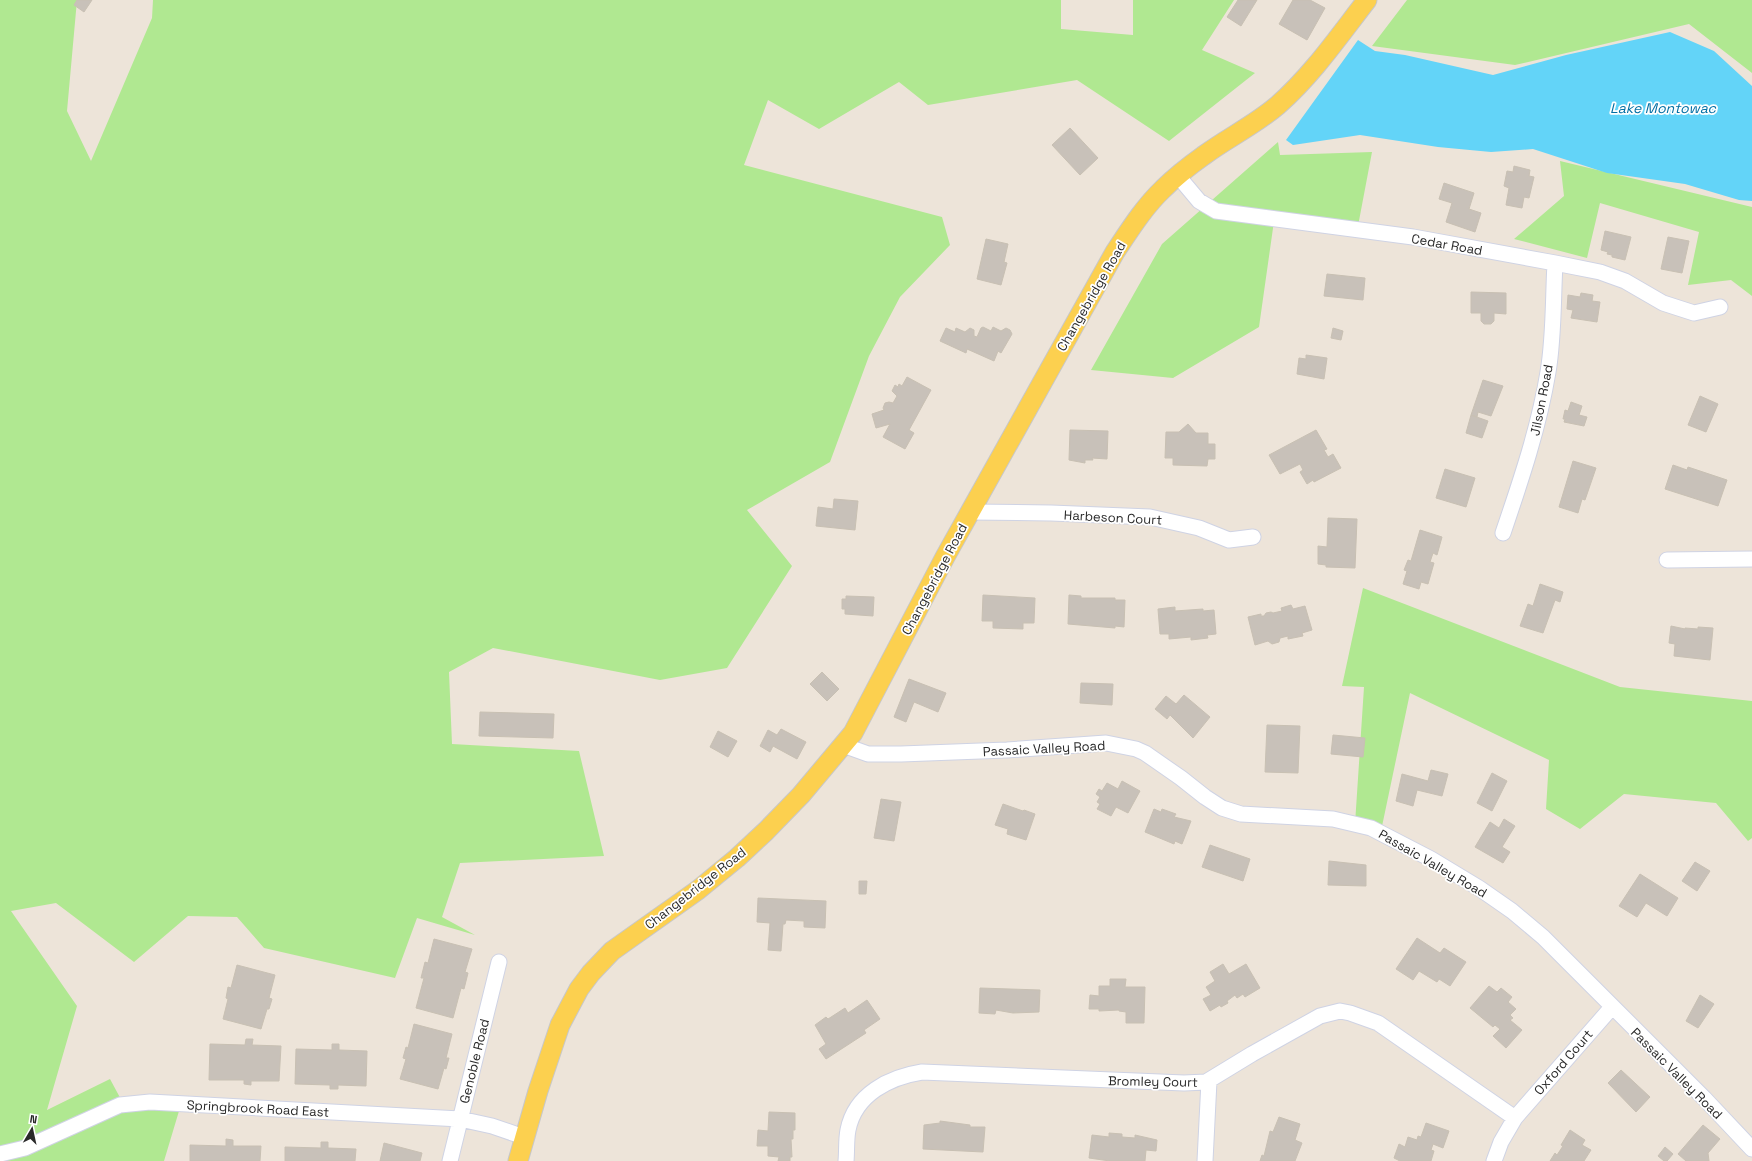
<svg xmlns="http://www.w3.org/2000/svg" width="1752" height="1161" font-family="'Space Grotesk',sans-serif">
<style>
.green{fill:#b0e891}
.water{fill:#63d4f8}
.building{fill:#c8c1b9;stroke:#c8c0b3}
.lines{fill:none;stroke-linecap:round;stroke-linejoin:round}
.minor-casing{stroke:#cfd3e4;stroke-width:17}
.major-casing{stroke:#c7c7c7;stroke-width:21}
.minor{stroke:#fff;stroke-width:15}
.major{stroke:#fcd04f;stroke-width:19}
.labels{text-anchor:middle;stroke-width:3.5;stroke-linejoin:round;paint-order:stroke}
.street-label{font-size:13px;fill:#292929;stroke:#fff}
.water-label{font-size:14px;font-style:italic;fill:#026fa4;stroke:#fff}
</style>
<rect width="100%" height="100%" fill="#ede4d9"/>
<!-- green -->
<path class="green" d="M0 0H77L67 111 91 161 152 18 153 0H1061V29L1133 35V0H1234L1202 50 1255 73 1169 141 1077 80 928 105 899 82 819 129 768 100 744 165 942 217 950 245 900 297 869 356 830 462 747 510 792 566 727 668 660 680 493 648 449 672 452 744 579 751 604 856 460 863 442 917 475 935 417 918 395 978 264 948 237 917 188 916 134 962 56 903 11 911 77 1006 47 1110 110 1079 124 1105 182 1101 164 1161H0Z
M1407 0H1752V73L1689 24 1515 65 1372 46Z
M1278 142 1280 155 1372 152 1358 226 1275 214 1259 327 1173 378 1091 370 1162 244Z
M1560 161 1752 207V296L1731 280 1688 285 1699 232 1600 203 1587 258 1514 239 1564 196Z
M1363 588 1620 687 1752 701V838L1748 841 1716 803 1624 794 1580 829 1546 809 1549 760 1410 693 1381 831 1355 824 1364 687 1342 686Z"/>
<!-- water -->
<path class="water" d="M1670 32 1714 51 1752 86V201L1739 200 1685 184 1607 173 1533 149 1491 152 1438 147 1360 135 1293 145 1286 140 1358 40 1375 51 1405 55 1493 75 1566 55Z"/>
<!-- building -->
<path class="building" d="M77 0H92L84 12 74 5Z
M1238 0H1257L1241 26 1227 17Z
M1293 0H1310L1325 8 1307 40 1279 24Z
M1070 128 1098 158 1080 175 1052 145Z
M1514 166 1530 170 1529 176 1534 177 1529 198 1524 197 1522 208 1506 205 1509 188 1504 186 1507 171 1513 172Z
M1444 183 1474 193 1469 209 1481 213 1475 232 1446 222 1452 203 1439 199Z
M1605 231 1631 237 1625 260 1612 257V255L1607 254 1608 252 1601 250Z
M1668 237 1689 241 1682 273 1661 269Z
M986 239 1008 244 1004 262 1007 263 1001 285 977 279Z
M1327 274 1365 278 1363 300 1324 296Z
M1471 292 1506 293V314L1494 313V321L1491 324H1484L1481 321V313H1471Z
M1581 293 1593 295 1592 301 1600 302 1597 322 1571 318 1573 310 1567 309 1568 295 1580 297Z
M983 327 991 331 993 327 1001 331 1006 328 1010 330 1012 334 1001 353 998 351 994 361 967 349 966 353 940 341 946 328 955 332 956 328 965 332 970 328 974 330V336L977 337 981 328Z
M1333 328 1343 331 1341 340 1331 338Z
M1306 355 1327 358 1324 379 1297 374 1299 358 1306 359Z
M907 377 931 390 909 430 914 433 905 449 883 437 890 424 876 428 872 414 884 410 883 408 885 403 889 402 893 403 897 396 892 391 895 385 898 387 899 384 902 386Z
M1483 380 1503 386 1491 416 1478 412 1477 417 1471 415Z
M1700 396 1718 404 1706 432 1688 425Z
M1571 402 1582 406 1579 415 1587 417 1584 426 1564 422 1565 419H1563L1565 410 1568 411Z
M1471 415 1488 421 1482 438 1466 433Z
M1188 424 1196 433H1208V444H1215V459H1208L1207 466 1173 465V458H1165L1166 432H1179Z
M1070 430 1108 431 1107 459 1092 458 1093 460H1085V463L1069 460Z
M1316 430 1327 449 1324 450 1328 457 1333 454 1341 468 1314 482 1313 480 1307 484 1300 472 1303 470 1300 464 1280 474 1269 455Z
M1573 461 1596 468 1585 500 1582 499 1578 513 1559 507Z
M1673 465 1687 470 1688 467 1727 480 1718 506 1665 489Z
M1445 469 1475 478 1466 507 1436 498Z
M834 499 858 501 855 530 816 526 818 507 833 509Z
M1328 518 1357 519 1355 568 1326 567V565L1318 564V546L1327 547Z
M1420 530 1442 537 1437 555 1433 553 1430 562 1434 563 1428 584 1421 582 1419 589 1403 584 1407 571 1404 570 1408 560 1411 561Z
M1540 584 1563 592 1560 602 1555 600 1543 633 1520 626 1528 604 1533 606Z
M983 595 1035 598 1034 623H1023V629L993 628V621H982Z
M1069 595 1081 596V598H1115V600H1125L1124 627 1115 626V628L1068 624Z
M846 596 874 597 873 616 845 614V609H842V599H846Z
M1291 605 1293 609 1305 606 1312 630 1302 633 1303 636 1288 639V636L1280 638 1279 642 1272 644 1268 641 1255 645 1248 617 1261 614V616H1264L1266 613 1271 612 1273 613 1282 611 1281 608Z
M1175 607V611L1203 609V611L1214 610 1216 634 1207 635 1208 638 1191 640V637L1169 639V634H1160L1158 609Z
M1671 626 1685 629V628L1698 629V627L1713 628 1710 660 1674 656 1675 644 1669 643Z
M822 672 839 689 827 701 810 684Z
M909 679 946 693 938 712 914 702 906 722 894 717Z
M1081 683 1113 684 1112 705 1080 703Z
M1184 695 1210 717 1193 738 1170 715 1167 719 1155 709 1166 696 1176 704Z
M480 712 554 714 553 738 479 736Z
M1267 725 1300 726 1298 773 1265 772Z
M781 729 806 742 797 759 773 746 770 752 760 746 768 730 777 735Z
M718 731 737 741 728 757 710 747Z
M1333 735 1365 738 1363 757 1331 754Z
M1431 770 1448 774 1442 796 1417 790 1413 806 1396 801 1402 774 1428 781Z
M1492 773 1507 781 1492 811 1477 803Z
M1122 781 1140 791 1128 813 1116 807 1111 816 1097 809 1100 804 1097 802 1100 797 1096 794 1099 789 1102 791 1107 783 1118 789Z
M881 799 901 802 894 841 874 838Z
M1003 804 1023 811 1024 810 1035 814 1026 840 1007 834 1008 829 995 825Z
M1154 809 1161 812 1162 809 1176 814 1174 817 1191 821 1182 844 1175 841 1174 844 1145 832Z
M1504 819 1515 826 1502 847 1510 852 1503 863 1475 847 1490 822 1499 828Z
M1210 845 1250 859 1243 881 1202 867Z
M1329 861 1366 865V886L1328 885Z
M1695 862 1710 871 1697 891 1682 881Z
M1640 874 1678 898 1667 916 1646 903 1637 917 1619 906Z
M859 881H867L866 894H859Z
M758 898 826 901 825 928 804 927V921L786 920 785 924H783L781 951 768 950 770 923 757 922Z
M1417 938 1440 953 1444 948 1466 962 1450 986 1439 979 1437 982 1419 971 1413 980 1396 969Z
M434 939 472 949 465 972 468 973 464 989 461 988 453 1018 416 1008 424 978H421L425 962 428 963Z
M1223 964 1229 974 1246 964 1260 988 1245 997 1243 994 1237 998 1235 995 1227 1001 1228 1003 1221 1007 1220 1005 1210 1011 1203 999 1211 995 1206 987 1215 981 1210 972Z
M237 965 275 975 269 998 272 999 269 1009H267L261 1029 223 1019 228 999 226 998 228 987 231 988Z
M1110 979H1126L1125 987H1145L1144 1023H1126V1012L1119 1011V1010L1099 1011V1009H1089L1090 995 1099 996V986H1110Z
M1489 986 1497 992 1501 988 1512 997 1508 1002 1516 1009 1510 1015 1513 1018 1510 1020 1522 1030 1506 1048 1493 1036 1500 1029 1495 1025 1493 1027 1470 1008Z
M980 988 1040 990 1039 1012 1013 1013 996 1010 995 1014 979 1013Z
M1700 995 1714 1004 1698 1028 1686 1021Z
M867 1000 880 1019 864 1030 866 1033 826 1059 819 1049 826 1044 815 1025 826 1017 828 1019 845 1008 848 1013Z
M414 1024 452 1034 446 1058H449L446 1069 444 1068 438 1089 400 1079 406 1059 403 1058 406 1047 408 1048Z
M246 1039H253L252 1045 281 1046 279 1081H251V1085L244 1084V1080H209L210 1044 245 1045Z
M332 1044H339V1050L367 1051 366 1086 338 1085V1089H330V1085L295 1084 296 1049 332 1050Z
M1621 1070 1650 1097 1636 1112 1608 1083Z
M769 1112 795 1113V1130H793V1139H791L792 1157H790V1161H778L779 1157 768 1156V1146H757L758 1130 768 1131Z
M1279 1117 1300 1124 1295 1140 1302 1143 1295 1161H1260L1262 1155 1264 1156 1270 1131 1273 1132Z
M940 1121 970 1125V1127H985L983 1152 923 1149 924 1125 940 1123Z
M1426 1123 1449 1131 1443 1148 1433 1144 1431 1150 1434 1151 1431 1161H1400L1394 1158 1399 1144 1405 1147 1408 1137 1417 1140 1418 1136 1421 1137Z
M1703 1125 1720 1139 1708 1153 1709 1161H1686L1678 1154Z
M1570 1130 1585 1140 1582 1145 1591 1150 1584 1161H1550L1555 1153 1557 1155 1563 1146 1561 1145Z
M1109 1133 1122 1134V1137L1135 1138V1135L1157 1140 1156 1151 1146 1150 1145 1161H1110L1089 1158 1092 1135 1109 1137Z
M226 1139 233 1140V1146H261L260 1161H190V1145L226 1146Z
M321 1142H328V1148L356 1149 355 1161H285V1147L321 1148Z
M384 1143 422 1153 420 1161H380Z
M1665 1147 1673 1154 1667 1161H1664L1658 1156Z"/>
<g class="lines">
<defs>
<path id="minor" d="M1178 176 1199 201 1216 211 1413 237 1555 263 1600 272 1625 281 1663 303 1694 313 1720 307
M970 512 1051 513 1150 517 1199 528 1229 540 1253 537
M1503 533C1521 480 1539 427 1548 372 1554 338 1553 298 1555 263
M1667 560 1752 559
M843 745 868 754H901L1007 750 1106 743 1136 749 1145 753 1181 778 1205 797 1222 808 1241 814 1333 819 1371 828 1431 859 1479 888 1512 911 1543 937 1704 1098 1752 1149
M0 1154 25 1148 120 1105 150 1102 460 1119 492 1126 524 1137
M450 1161 499 962
M846 1161C847 1151 846 1140 848 1130 855 1094 890 1077 922 1072L1184 1083 1206 1082 1252 1054 1320 1016 1340 1011 1350 1013 1378 1023 1515 1118
M1205 1161 1209 1081
M1494 1161 1501 1142 1515 1118 1612 1007"/>
<path id="major" d="M518 1161 538 1091 560 1025 579 989 591 973 612 951 698 890 737 858 766 831 801 795 853 733 945 557 1115 252C1129 231 1144 207 1163 189 1175 177 1189 166 1203 156 1227 138 1255 125 1278 105 1313 74 1339 36 1367 0"/>
</defs>
<!-- minor casing -->
<use href="#minor" class="minor-casing"/>
<!-- major casing -->
<use href="#major" class="major-casing"/>
<!-- minor -->
<use href="#minor" class="minor"/>
<!-- major -->
<use href="#major" class="major"/>
</g>
<g class="labels">
<!-- street labels -->
<g class="street-label">
<text transform="translate(1447 244) rotate(10)" y="5">Cedar Road</text>
<text transform="translate(1091 296) rotate(-60)" y="5">Changebridge Road</text>
<text transform="translate(1541 400) rotate(-79)" y="5">Jilson Road</text>
<text transform="translate(1113 517) rotate(3)" y="5">Harbeson Court</text>
<text transform="translate(934 579) rotate(-62)" y="5">Changebridge Road</text>
<text transform="translate(1044 748) rotate(-3)" y="5">Passaic Valley Road</text>
<text transform="translate(1433 863) rotate(30)" y="5">Passaic Valley Road</text>
<text transform="translate(695 888) rotate(-38)" y="5">Changebridge Road</text>
<text transform="translate(474 1061) rotate(-76)" y="5">Genoble Road</text>
<text transform="translate(1563 1062) rotate(-49)" y="5">Oxford Court</text>
<text transform="translate(1677 1073) rotate(45)" y="5">Passaic Valley Road</text>
<text transform="translate(1153 1081) rotate(1)" y="5">Bromley Court</text>
<text transform="translate(258 1108) rotate(3)" y="5">Springbrook Road East</text>
</g>
<!-- water labels -->
<g class="water-label">
<text x="1663" y="113">Lake Montowac</text>
</g>
</g>
<!-- north arrow -->
<g transform="translate(32 1129) rotate(9)" stroke="#ffffff" stroke-width="3" paint-order="stroke">
<path d="M0-3L7 15L0 10L-7 15Z" fill="#292929"/>
<text y="-6" font-size="11" font-weight="bold" text-anchor="middle" fill="#292929">N</text>
</g>
</svg>
